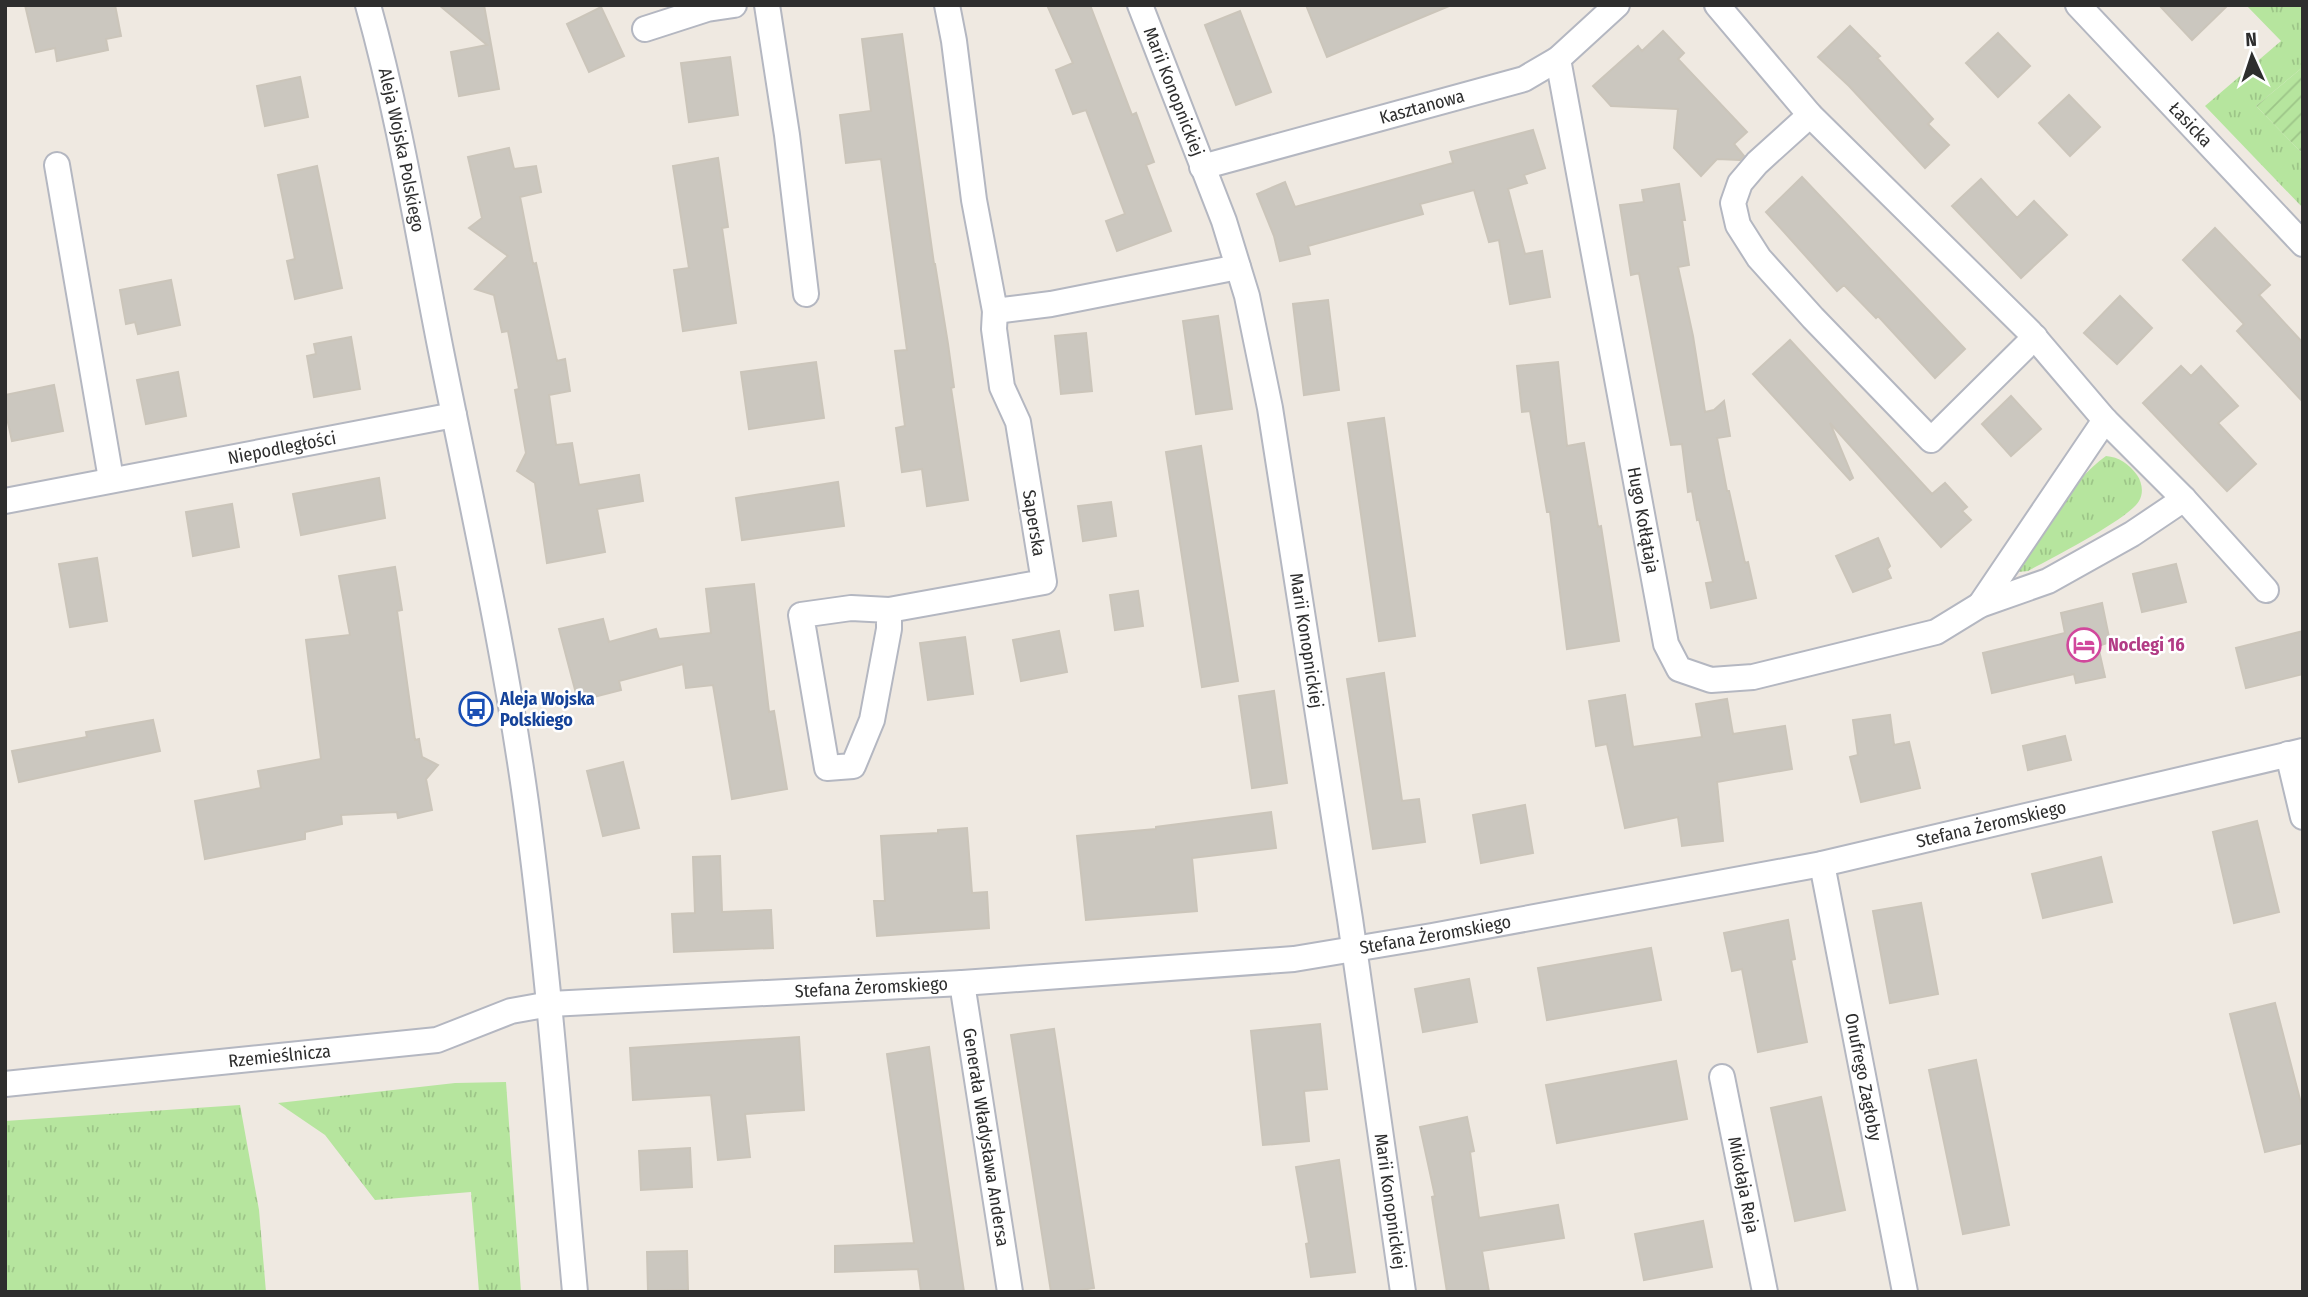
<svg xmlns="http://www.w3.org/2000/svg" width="2308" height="1297" font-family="'Fira Sans Condensed',sans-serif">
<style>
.grass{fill:url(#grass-tufts)}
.garden{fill:url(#garden-furrows)}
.building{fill:#cbc7bf;stroke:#cbc5ba;stroke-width:2}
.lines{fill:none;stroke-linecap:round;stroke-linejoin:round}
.minor-casing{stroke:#b4b7c1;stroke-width:28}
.minor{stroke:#fff;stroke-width:24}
.labels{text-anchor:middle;stroke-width:5;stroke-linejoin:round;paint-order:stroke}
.street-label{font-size:18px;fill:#2e2e2e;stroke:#fff}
.hotel-label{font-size:18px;font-weight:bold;fill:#b23c85;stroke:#fff;text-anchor:start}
.transit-label{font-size:18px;font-weight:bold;fill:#164399;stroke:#fff;text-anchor:start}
</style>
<defs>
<pattern id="grass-tufts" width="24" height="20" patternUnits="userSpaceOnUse" patternTransform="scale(1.75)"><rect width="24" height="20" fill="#b6e59e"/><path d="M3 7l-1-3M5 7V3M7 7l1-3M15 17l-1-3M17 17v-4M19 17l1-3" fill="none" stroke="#9dc588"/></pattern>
<pattern id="garden-furrows" width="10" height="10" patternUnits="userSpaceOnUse" patternTransform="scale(1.75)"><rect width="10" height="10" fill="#b6e59e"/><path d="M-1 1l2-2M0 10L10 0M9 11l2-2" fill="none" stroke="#9dc588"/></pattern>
</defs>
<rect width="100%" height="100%" fill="#efe9e1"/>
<!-- grass -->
<path class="grass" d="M2246 5H2303V67L2256 106 2303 154V208L2205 106 2281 41Z
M2106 456C2119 457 2129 464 2137 475 2142 482 2144 493 2139 501 2129 519 2050 559 2028 571L2018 572 2015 566C2041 532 2072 480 2106 456Z
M506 1082 521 1292H479L471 1192 375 1200 325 1135 278 1103 455 1083Z
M240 1105 259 1210 266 1292H5V1121Z"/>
<!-- garden -->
<path class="garden" d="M2303 67V154L2256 106Z"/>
<!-- building -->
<path class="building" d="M25 5H115L121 36 106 39 108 50 57 61 55 48 36 52Z
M439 5H484L499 89 459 96 451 52 487 45Z
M1047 5H1090L1132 115 1136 113 1154 162 1146 165 1171 231 1117 251 1106 221 1125 214 1086 110 1073 114 1056 70 1073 63Z
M1306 5H1449V6L1327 57Z
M2159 5H2228L2192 40Z
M601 7 624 56 589 72 567 24Z
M1240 11 1271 92 1236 105 1205 25Z
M1850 26 1880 56 1877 58 1933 119 1928 124 1949 145 1925 168 1849 86 1818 57Z
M1663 31 1684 53 1678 59 1747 132 1734 144 1744 156 1740 160 1717 159 1701 176 1674 148 1678 109 1611 106 1593 86 1638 46 1642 51Z
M1998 33 2030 66 1998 97 1966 63Z
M902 34 934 264H935L948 344 954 387 951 388 968 500 927 506 922 469 902 472 896 428 905 426 895 351 907 350 881 159 846 163 840 115 871 111 862 39Z
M730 57 738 115 689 122 681 63Z
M300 77 308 117 265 126 257 86Z
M2069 95 2100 127 2070 156 2039 123Z
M1533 130 1545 168 1524 175 1527 183 1508 189 1525 254 1542 251 1550 297 1510 304 1499 240 1489 242 1474 190 1420 204 1423 214 1308 246 1310 254 1280 261 1274 236 1257 194 1285 182 1295 207 1453 163 1450 152Z
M509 148 514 169 536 166 541 192 520 197 533 264 536 263 557 361 565 359 570 391 549 395 556 445 572 443 579 485 639 475 643 501 597 509 605 552 547 563 535 483 517 471 526 453 515 390 519 389 508 331 502 332 494 295 475 289 508 256 469 228 482 218 468 157Z
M718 158 728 227 722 228 736 323 683 331 674 270 689 268 673 166Z
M317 166 342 288 295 299 287 261 295 259 278 175Z
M1802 177 1965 349 1935 378 1878 316 1876 318 1844 285 1837 291 1766 212Z
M1981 179 2017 218 2034 201 2067 235 2021 278 1952 206Z
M1679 184 1685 220H1682L1689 265 1678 267 1693 336 1705 412 1714 410 1724 401 1730 436 1717 438 1727 491H1729L1745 563 1748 562 1756 598 1711 608 1706 583 1713 582 1699 519 1697 520 1692 491 1688 492 1682 444 1671 445 1639 273 1631 275 1620 205 1644 202 1642 190Z
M2215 228 2270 285 2259 295 2303 343V402L2237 331 2244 324 2183 260Z
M171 280 180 325 138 334 135 322 126 324 120 290Z
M2120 296 2152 328 2117 364 2084 333Z
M1328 300 1339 390 1304 395 1293 304Z
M1218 316 1232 409 1196 414 1183 321Z
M1086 333 1092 391 1061 394 1055 336Z
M351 337 360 389 314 397 307 356 316 354 314 344Z
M1790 340 1932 494 1945 483 1967 507 1962 511 1971 520 1941 547 1830 423 1853 478 1850 480 1753 374Z
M816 362 824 418 749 429 741 372Z
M1558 362 1567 446 1584 443 1598 527 1601 526 1619 641 1567 649 1550 512H1547L1530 411 1522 412 1517 366Z
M2181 366 2191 376 2201 366 2238 406 2218 423 2256 464 2227 491 2143 403Z
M178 372 186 416 146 424 137 380Z
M54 385 63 431 12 441 5 409V395Z
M2011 396 2041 429 2011 456 1982 424Z
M1384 418 1415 636 1379 641 1348 423Z
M1201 446 1238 681 1202 687 1166 452Z
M379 478 385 518 301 535 293 494Z
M838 482 844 526 742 540 736 498Z
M1111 502 1116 536 1083 541 1078 506Z
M232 504 239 547 193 556 186 512Z
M1878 538 1890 566 1887 569 1891 578 1853 592 1836 556Z
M97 558 107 621 70 627 59 564Z
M2176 564 2186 602 2142 612 2133 574Z
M395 567 402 610 397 611 415 740 419 739 422 757 438 765 426 779 432 810 398 818 397 812 341 815 342 824 305 832V839L205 859 195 801 261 788 258 771 321 759 306 640 350 635 339 576Z
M754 584 769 712 774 711 787 789 732 799 713 685 686 688 683 664 619 681 621 690 578 701 559 629 603 619 609 642 656 629 659 639 711 633 706 589Z
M1138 591 1143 626 1115 630 1110 595Z
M2102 603 2110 642 2098 646 2105 677 2076 683 2074 674 1992 693 1983 653 2065 633 2061 613Z
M1059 631 1067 672 1021 681 1013 640Z
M2303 631V674L2246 688 2236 648Z
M965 637 973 694 928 700 920 643Z
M1384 673 1402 801 1419 799 1425 842 1373 849 1347 679Z
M1274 691 1287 783 1252 788 1239 696Z
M1625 695 1633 747 1702 737 1696 704 1727 699 1733 734 1785 726 1792 769 1717 782 1723 841 1682 846 1678 817 1625 828 1607 744 1596 746 1589 701Z
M1890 715 1894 745 1909 742 1920 788 1861 802 1850 757 1858 755 1853 720Z
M153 720 160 751 19 782 12 751 87 737 86 732Z
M2065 736 2071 760 2028 770 2023 746Z
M623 762 639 828 603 836 587 771Z
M1525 805 1533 853 1481 863 1473 815Z
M1271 812 1276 848 1192 858 1197 911 1086 920 1077 836 1156 829V827Z
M2257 821 2279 912 2234 923 2213 832Z
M967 828 972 893 987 892 989 928 877 936 874 901H885L881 836 938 833V830Z
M720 856 722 912 771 910 773 948 674 952 672 914 695 913 693 857Z
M2101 857 2112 902 2043 918 2032 874Z
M1921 903 1938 994 1890 1003 1873 911Z
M1788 920 1795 959 1791 960 1807 1042 1758 1052 1742 969 1732 971 1724 933Z
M1651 948 1661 1000 1547 1020 1538 968Z
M1469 979 1477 1022 1423 1032 1415 989Z
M2275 1003 2303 1111V1143L2265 1152 2230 1014Z
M1320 1024 1327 1089 1304 1091 1309 1141 1263 1145 1251 1031Z
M1054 1029 1094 1288 1070 1292H1051L1011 1035Z
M799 1037 804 1110 745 1114 750 1157 718 1160 711 1095 633 1100 630 1048Z
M929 1047 943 1147 964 1292H921L918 1269 835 1272V1246L914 1243 887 1054Z
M1976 1060 2009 1225 1963 1234 1929 1070Z
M1676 1061 1687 1119 1557 1143 1546 1085Z
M1821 1097 1845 1210 1795 1221 1771 1108Z
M1467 1117 1474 1151 1470 1152 1479 1218 1558 1205 1564 1238 1482 1251 1489 1292H1447L1432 1197 1435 1196 1420 1127Z
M690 1148 692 1187 641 1190 639 1151Z
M1339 1160 1355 1272 1311 1277 1306 1244 1309 1243 1296 1167Z
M1703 1221 1712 1267 1644 1280 1635 1234Z
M687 1251 688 1290 648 1291 647 1252Z"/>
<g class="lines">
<defs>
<g id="minor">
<path id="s1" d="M368 5C400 119 418 235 441 351 471 501 505 651 526 803 548 965 560 1128 575 1292"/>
<path d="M767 5 787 135 806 294"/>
<path d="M947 5 954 41 974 200 995 311 1051 304 1238 267"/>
<path id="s2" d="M1140 5 1224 221 1247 296 1270 408 1350 919 1403 1292"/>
<path d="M1717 5 1810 115 2030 332 2105 420 2184 499 2266 590"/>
<path id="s3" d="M2078 5 2303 244"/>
<path d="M645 29 707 9 734 5"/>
<path id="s4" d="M1558 59 1666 644 1679 669 1711 680 1753 677 1936 632 1980 605 2048 581 2132 534 2184 499"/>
<path d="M1810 115 1757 163 1740 183 1733 203 1738 225 1759 258 1813 318 1931 440 2035 337"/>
<path d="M57 165 111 479"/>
<path id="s5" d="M1202 167 1524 79 1558 59 1617 5"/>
<path id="s6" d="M5 501 454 415"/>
<path d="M1980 605 2105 420"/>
<path d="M889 610V629L872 720 853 766 827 768 801 615 851 608 889 610 1044 582 1018 422 1002 387 994 329 995 311"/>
<path d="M2288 754 2303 817"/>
<path id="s7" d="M1822 864 1905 1292"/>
<path id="s8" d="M962 983 1010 1292"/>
<path id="s9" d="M1722 1077 1765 1292"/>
<path id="s10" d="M5 1084 437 1040 511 1011 550 1004 962 983 1294 959 1432 936 1822 864 2303 751"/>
</g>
</defs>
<!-- minor casing -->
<use href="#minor" class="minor-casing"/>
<!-- minor -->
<use href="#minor" class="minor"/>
</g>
<!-- icons -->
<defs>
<symbol id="hotel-ring" viewBox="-11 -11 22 22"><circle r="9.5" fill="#fff" stroke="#d1479c" stroke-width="1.5"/><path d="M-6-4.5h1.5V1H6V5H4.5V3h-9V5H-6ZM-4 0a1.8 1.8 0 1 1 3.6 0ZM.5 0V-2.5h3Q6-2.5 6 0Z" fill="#d1479c"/></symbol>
<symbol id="bus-ring" viewBox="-11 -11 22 22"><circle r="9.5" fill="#fff" stroke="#1a4fb4" stroke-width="1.5"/><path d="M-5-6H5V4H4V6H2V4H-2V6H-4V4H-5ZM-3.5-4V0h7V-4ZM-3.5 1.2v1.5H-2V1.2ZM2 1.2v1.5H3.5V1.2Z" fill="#1a4fb4"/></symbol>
</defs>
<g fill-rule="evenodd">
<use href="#hotel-ring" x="2065" y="626" width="38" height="38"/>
<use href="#bus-ring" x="457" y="690" width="38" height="38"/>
</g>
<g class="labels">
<!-- street labels -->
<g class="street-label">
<text dy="6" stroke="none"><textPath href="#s2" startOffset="93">Marii Konopnickiej</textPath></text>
<text dy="6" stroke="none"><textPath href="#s5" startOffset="228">Kasztanowa</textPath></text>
<text dy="6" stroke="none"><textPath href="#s3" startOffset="164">Łasicka</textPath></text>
<text dy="6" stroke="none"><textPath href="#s1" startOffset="149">Aleja Wojska Polskiego</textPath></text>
<text dy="6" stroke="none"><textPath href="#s6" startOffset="282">Niepodległości</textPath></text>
<text dy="6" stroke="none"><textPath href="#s4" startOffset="469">Hugo Kołłątaja</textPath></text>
<text transform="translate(1034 523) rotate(81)" y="6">Saperska</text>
<text dy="6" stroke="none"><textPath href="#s2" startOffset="660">Marii Konopnickiej</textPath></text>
<text dy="6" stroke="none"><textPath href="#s10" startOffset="2009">Stefana Żeromskiego</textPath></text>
<text dy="6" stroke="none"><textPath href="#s10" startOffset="1442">Stefana Żeromskiego</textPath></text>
<text dy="6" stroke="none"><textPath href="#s10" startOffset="875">Stefana Żeromskiego</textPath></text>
<text dy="6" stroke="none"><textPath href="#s10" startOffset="276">Rzemieślnicza</textPath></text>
<text dy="6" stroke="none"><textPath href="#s7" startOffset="217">Onufrego Zagłoby</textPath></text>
<text dy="6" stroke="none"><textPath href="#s8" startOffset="156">Generała Władysława Andersa</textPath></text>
<text dy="6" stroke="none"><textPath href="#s9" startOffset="110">Mikołaja Reja</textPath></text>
<text dy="6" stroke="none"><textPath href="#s2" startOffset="1227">Marii Konopnickiej</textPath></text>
</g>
<!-- hotel labels -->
<g class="hotel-label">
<text x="2108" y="651">Noclegi 16</text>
</g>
<!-- transit labels -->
<g class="transit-label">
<text x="500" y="705">Aleja Wojska<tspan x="500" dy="21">Polskiego</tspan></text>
</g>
</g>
<!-- border -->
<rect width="2308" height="1297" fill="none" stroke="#2e2e2e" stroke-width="14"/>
<!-- north arrow -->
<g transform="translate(2252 56) rotate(357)" stroke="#ffffff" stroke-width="5" paint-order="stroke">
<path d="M0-5L12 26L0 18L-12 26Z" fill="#2e2e2e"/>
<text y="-10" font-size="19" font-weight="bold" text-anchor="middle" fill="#2e2e2e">N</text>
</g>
</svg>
